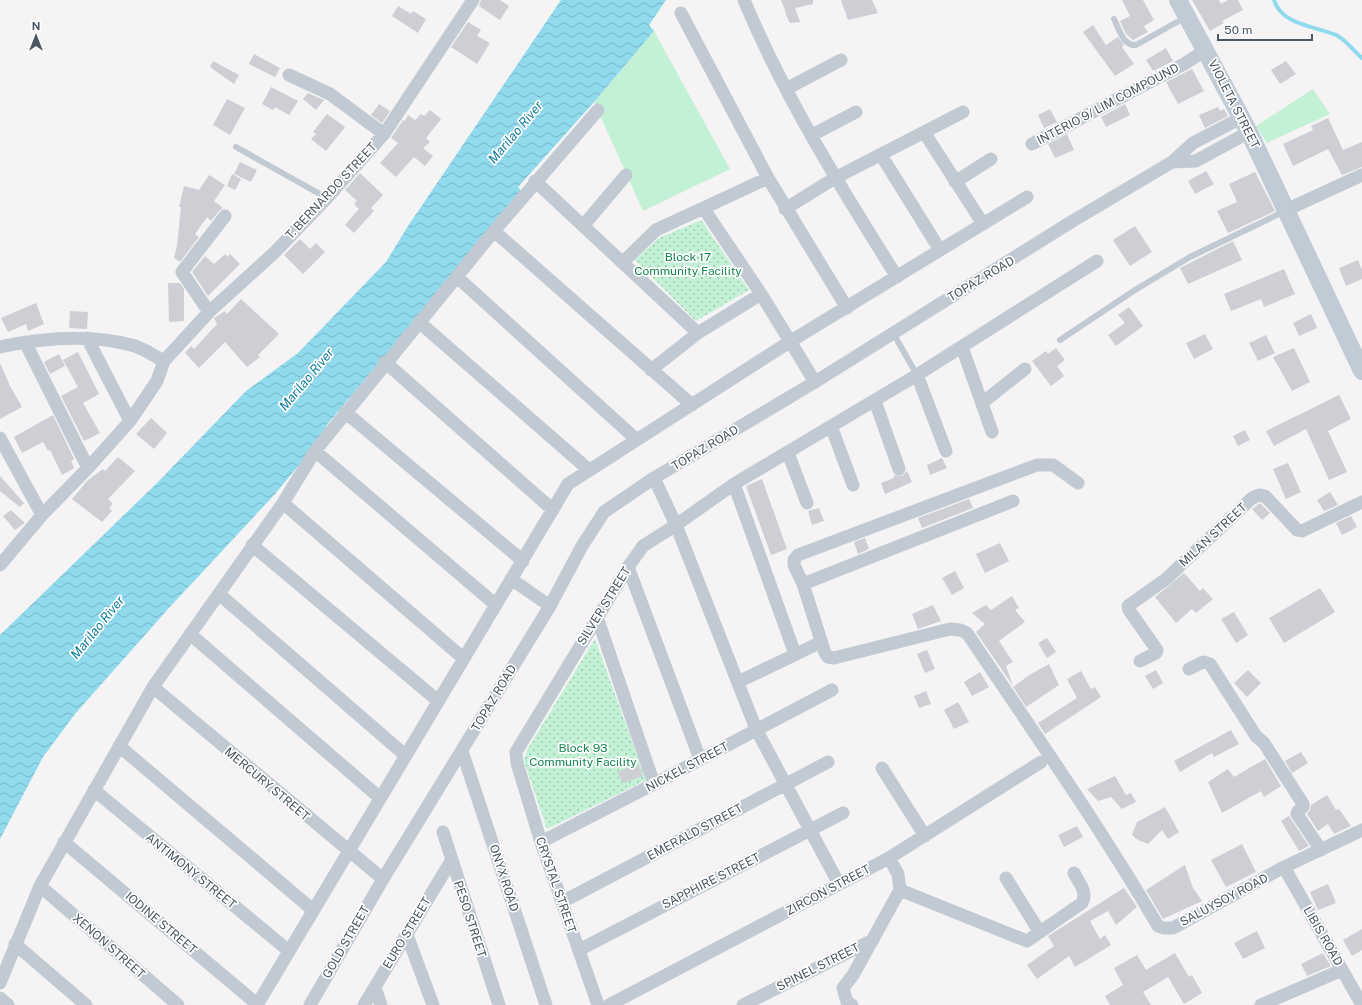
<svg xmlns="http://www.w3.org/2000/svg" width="1362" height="1005" font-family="'Public Sans',sans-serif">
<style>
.green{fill:#c3f1d5}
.park{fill:url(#park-dots)}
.water{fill:url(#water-waves)}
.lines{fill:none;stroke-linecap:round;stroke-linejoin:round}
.stream{stroke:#90daee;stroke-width:4}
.building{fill:#cdcfd5}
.service{stroke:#c1cad2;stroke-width:6}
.minor{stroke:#c1cad2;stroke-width:13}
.secondary{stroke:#c1cbd6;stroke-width:18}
.labels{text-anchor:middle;stroke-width:3.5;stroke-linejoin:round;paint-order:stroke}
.street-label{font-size:12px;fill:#4a5661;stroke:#fff}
.park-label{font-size:12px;fill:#17864f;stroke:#fff}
.water-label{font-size:13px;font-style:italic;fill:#0c7c9b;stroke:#fff}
</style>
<defs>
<pattern id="park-dots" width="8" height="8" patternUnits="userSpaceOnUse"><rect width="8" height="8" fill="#c3f1d5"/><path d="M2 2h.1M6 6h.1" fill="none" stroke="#a0c6b0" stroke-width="1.8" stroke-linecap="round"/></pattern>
<pattern id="water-waves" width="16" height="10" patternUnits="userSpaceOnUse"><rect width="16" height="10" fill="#90daee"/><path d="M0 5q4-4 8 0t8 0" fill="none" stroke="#78b4c4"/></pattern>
</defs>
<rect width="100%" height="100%" fill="#f5f3f3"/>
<!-- green -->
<path class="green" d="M654 31 730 169 643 211 594 102Z
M1313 89 1330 114 1267 143 1256 126Z"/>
<!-- park -->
<path class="park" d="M701 220 749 290 696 321 635 260 659 238Z
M595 639 646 780 547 829 524 761 527 750Z"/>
<!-- water -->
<path class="water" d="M561 0H666L649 25 654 31 594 102 518 187 522 192 326 426 327 431 275 494 168 609 75 714 43 757 0 839V635L157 483 246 391 298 353 386 262 408 226Z"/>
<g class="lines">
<!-- stream -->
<path class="stream" d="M1274 0C1282 26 1316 26 1336 35 1346 40 1354 51 1362 58"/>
</g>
<!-- building -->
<path class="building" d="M481 0H500L509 6 500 20 479 6Z
M781 0H813V4L795 8 800 22 790 23 785 13H786Z
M841 0H872L878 13 848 20Z
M1122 0H1143L1154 20 1144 26 1148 32 1133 40 1126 34 1120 21 1130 16Z
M1192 0H1219L1221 4 1228 0H1238L1243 10 1222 21 1224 23 1210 31Z
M398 6 411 14 413 11 426 19 418 33 392 16Z
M468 22 481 30 477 36 490 43 477 64 451 47Z
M1093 25 1106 45 1118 37 1124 45 1122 47 1134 64 1115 76 1083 32Z
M1166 48 1173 61 1153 71 1146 60Z
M254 54 280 68 275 77 249 64Z
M213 61 239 75 234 84 210 67Z
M1286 61 1296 74 1280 84 1271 70Z
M1192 69 1204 91 1178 104 1166 82Z
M271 87 298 101 289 115 275 107 273 110 262 104Z
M308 93 324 100 316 110 303 99Z
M227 99 245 108 230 135 213 125Z
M379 104 390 111 382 123 371 115Z
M1125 104 1130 115 1106 127 1101 117Z
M1218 107 1220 111 1224 109 1228 116 1205 128 1199 115Z
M1050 109 1057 122 1044 128 1038 115Z
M430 110 441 119 426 138 430 142 423 148 433 156 425 166 414 157 396 177 380 163 398 143 391 138 403 120 405 121 408 115 415 120 421 114 424 116Z
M327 114 345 127 326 151 311 139 316 134 313 132Z
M1328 118 1343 150 1362 142V167L1342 175 1328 149 1293 166 1283 144 1313 130 1311 126Z
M1067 134 1074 150 1055 158 1048 144Z
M240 162 257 170 251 182 234 174Z
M1206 171 1214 184 1195 194 1188 181Z
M1255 172 1275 211 1228 233 1217 211 1237 202 1229 184Z
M360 173 383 195 371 208 374 211 354 233 345 225 359 209 354 204 357 201 345 190Z
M232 174 241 179 235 190 227 186Z
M209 175 225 185 214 201 223 208 219 211 211 221 207 217 195 234 199 237 180 262 174 258 177 246 181 207H179L184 186 199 190Z
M1135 226 1152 252 1130 266 1113 240Z
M300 239 310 249 316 243 325 252 303 274 284 255Z
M1233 241 1242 260 1188 284 1180 268Z
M225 254 228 257 230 254 240 264 208 296 192 272 205 256 214 264Z
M1358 260 1362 270V279L1346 286 1339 268Z
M1284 269 1295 294 1264 307 1261 299 1231 311 1224 294Z
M168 283H180L184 289V321L169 322Z
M241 299 279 334 258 355 260 357 247 367 225 342 199 368 185 353 191 346 194 349 217 324 214 318 225 311 227 314Z
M36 303 44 324 28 331 26 324 8 332 1 318Z
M1129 307 1143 326 1116 346 1108 335 1125 323 1118 315Z
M70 311 88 312 87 329 69 328Z
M1311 314 1317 328 1299 336 1293 323Z
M1205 334 1213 349 1194 359 1186 343Z
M1266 335 1275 353 1258 361 1249 343Z
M1056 348 1065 360 1057 366 1064 376 1051 386 1032 361 1046 351 1048 354Z
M1294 348 1310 382 1292 391 1273 357Z
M78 352 99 394 83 403 100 433 84 441 61 396 78 387 63 360Z
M59 354 65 366 50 374 44 362Z
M0 363 10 386 22 407 0 419Z
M1339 395 1351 419 1328 431 1347 472 1329 480 1306 429 1274 446 1266 431Z
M53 415 74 459 71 461 74 468 62 475 50 450 48 451 43 442 22 453 14 437Z
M151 418 167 433 154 449 136 434Z
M1245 430 1250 440 1238 446 1233 436Z
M118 457 135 471 108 499 113 504 109 508 112 511 102 522 72 499 88 480 103 469 105 471Z
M942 458 947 468 930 475 927 465Z
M1288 463 1301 492 1286 499 1273 469Z
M907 471 912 482 885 494 881 483 894 478V475L902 476Z
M0 476 24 503 20 507 0 491Z
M762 479 787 549 771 555 746 486Z
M1330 492 1338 505 1324 511 1317 500Z
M969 499 973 508 922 528 918 518Z
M1260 503 1270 513 1262 520 1252 509Z
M819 508 824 521 812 525 808 511Z
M11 510 25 523 15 530 3 516Z
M1351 516 1357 527 1342 535 1336 523Z
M865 538 869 549 858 554 854 542Z
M1000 543 1009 561 985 573 976 554Z
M955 571 964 588 952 595 942 578Z
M1184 573 1200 591 1203 588 1213 599 1196 613 1192 609 1176 623 1155 597Z
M1320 588 1335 612 1284 643 1269 618Z
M1012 596 1019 608 1015 610 1025 622 999 641 1013 662 1006 666 1013 686 976 632 985 624 972 613 986 605 991 610Z
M933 605 941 621 918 629 912 614Z
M1234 612 1248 635 1236 643 1221 619Z
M1047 638 1056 652 1047 658 1038 643Z
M927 650 935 669 925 673 917 654Z
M1049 664 1059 685 1026 707 1013 687 1031 674Z
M1156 670 1163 683 1153 689 1145 676Z
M1248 670 1261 683 1247 697 1234 683Z
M1081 671 1091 689 1095 687 1101 697 1045 734 1038 723 1077 698 1067 679Z
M980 672 989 687 972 696 964 682Z
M926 691 931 704 919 708 914 696Z
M958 702 969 722 954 729 944 710Z
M1231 730 1239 744 1214 757 1212 753 1180 772 1174 761Z
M1301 752 1308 763 1292 773 1285 761Z
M1265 759 1281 786 1264 797 1261 791 1222 813 1208 782 1228 769 1234 777Z
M638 764 643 776 623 783 617 772Z
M1115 776 1126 795 1131 793 1136 802 1122 809 1111 797 1098 801 1087 789Z
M1327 795 1336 810 1339 809 1351 826 1334 834 1328 824 1318 831 1307 814 1310 810 1311 805Z
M1165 807 1179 832 1168 839 1162 830 1148 844 1138 840 1132 835 1137 822Z
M1289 816 1309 846 1299 851 1281 821Z
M1077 826 1083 837 1064 847 1058 835Z
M1242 844 1256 872 1226 887 1211 860Z
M1185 865 1193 888 1202 901 1163 919 1146 890Z
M1328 884 1336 903 1318 910 1310 892Z
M1124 888 1137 907 1116 925 1108 911 1090 921 1100 939 1105 935 1111 945 1075 967 1069 956 1037 979 1027 965 1054 946 1048 936Z
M1362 929V950L1352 956 1343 940Z
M1257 931 1265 948 1243 959 1234 943Z
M1175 953 1189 977 1192 975 1202 993 1184 1004 1168 977 1143 992 1151 1005H1110L1105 996 1123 985 1114 968 1137 955 1146 970Z
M1323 953 1331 966 1307 976 1301 964Z"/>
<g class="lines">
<!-- service -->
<path class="service" d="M1114 19C1119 29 1123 46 1136 45L1186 17
M236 147 327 198
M893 333 917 375
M1060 340 1135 290 1190 257 1285 211"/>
<!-- minor -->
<path class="minor" d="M744 0C785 98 841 188 897 277
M681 13 768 178 847 308
M289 75 330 94 384 134
M786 89 841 60
M924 132 983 224
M812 135 856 112
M1032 144 1184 64 1206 50
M881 155 940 250
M1172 162 1196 161 1249 132
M535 181 698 333
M955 182 991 159
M704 209 761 294 815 382
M785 209 835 178 963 112
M1286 210 1362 175
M583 226 626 175
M494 231 692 405
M623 262 656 230 768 178
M457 277 637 440
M209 312 182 272 225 216
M419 322 589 470
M87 338 130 421
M25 342 88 468
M0 347C42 338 89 334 131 345 142 347 154 356 164 361
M962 347 992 432
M385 362 553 510
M651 370 698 333 761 294
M917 375 946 451
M875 401 899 469
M982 403 1025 369
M345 412 523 561
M831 426 853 485
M0 438 42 515
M315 451 496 605
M788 453 807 503
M654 478 676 525 756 729 839 884
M1078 483 1053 465H1037L798 555 794 560V565L803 584 825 653 828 657 834 658 950 629 960 630 967 633C1032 730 1099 825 1158 926L1164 928H1173L1284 867 1362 830
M734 484 795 654
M283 503 463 658
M252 545 437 700
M0 565 42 515 88 468 130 421 157 381 164 361 209 312 275 252 327 198 384 134 473 0
M628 567 700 759
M511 579 550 606
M803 584 1013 501
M219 594 405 755
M597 617 654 784
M190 634 380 798
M1140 661 1156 653 1157 650 1129 610 1128 606 1166 579 1252 498 1259 495 1265 496 1297 530 1302 531 1362 502
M1189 669 1203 662 1210 664 1256 736 1264 743 1303 804V807L1298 811 1297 814 1321 850
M738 682 815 645
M153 687 383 879
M119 746 313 910
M462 751 546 1005
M882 768 925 836
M94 790 289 951
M443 832 499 1005
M64 842 257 1004
M541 842 654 784 832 690
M1284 867 1362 1005
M1006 878 1039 931
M40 886 178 1005
M900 890 1027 941 1082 903C1088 892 1079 883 1074 873
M562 902 828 762
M407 935 433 1005
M15 944 86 1005
M579 950 843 813
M0 983 40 886 153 687 283 503 315 451 494 231 598 110
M375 987 381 1005
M0 998 8 1005
M257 1005 568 484 791 341 1027 197
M310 1005 383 879 550 606 582 546 604 512 654 478 815 382 1071 222 1172 162 1193 143 1241 118
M364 1005 451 861
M598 1005 541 842 517 763 516 752 628 567 643 546 676 525 734 484 917 375 1097 261
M609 1005 889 858 1041 762
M743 1005 873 940
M852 1005 847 1002 843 988 853 975 900 890 898 874 889 858
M1261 1005 1342 970"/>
<!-- secondary -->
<path class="secondary" d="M1178 0 1249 132 1362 371"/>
</g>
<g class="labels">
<!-- street labels -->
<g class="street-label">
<text transform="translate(1108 104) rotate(-28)" y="4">INTERIO 9/ LIM COMPOUND</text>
<text transform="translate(1234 104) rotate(63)" y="4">VIOLETA STREET</text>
<text transform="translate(331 191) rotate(-47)" y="4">T. BERNARDO STREET</text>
<text transform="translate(981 279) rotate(-31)" y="4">TOPAZ ROAD</text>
<text transform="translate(705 448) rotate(-31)" y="4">TOPAZ ROAD</text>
<text transform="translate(1213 535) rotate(-43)" y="4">MILAN STREET</text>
<text transform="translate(604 606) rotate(-58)" y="4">SILVER STREET</text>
<text transform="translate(494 698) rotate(-59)" y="4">TOPAZ ROAD</text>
<text transform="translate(687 767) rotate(-28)" y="4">NICKEL STREET</text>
<text transform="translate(267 784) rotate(40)" y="4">MERCURY STREET</text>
<text transform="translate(695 832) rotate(-28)" y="4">EMERALD STREET</text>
<text transform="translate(191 871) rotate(39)" y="4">ANTIMONY STREET</text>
<text transform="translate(504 878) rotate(72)" y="4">ONYX ROAD</text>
<text transform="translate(711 881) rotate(-27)" y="4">SAPPHIRE STREET</text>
<text transform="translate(556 885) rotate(71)" y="4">CRYSTAL STREET</text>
<text transform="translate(828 890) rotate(-28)" y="4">ZIRCON STREET</text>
<text transform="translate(1224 900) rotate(-28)" y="4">SALUYSOY ROAD</text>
<text transform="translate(470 919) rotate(72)" y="4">PESO STREET</text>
<text transform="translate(161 923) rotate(40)" y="4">IODINE STREET</text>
<text transform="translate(407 933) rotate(-59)" y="4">EURO STREET</text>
<text transform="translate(1323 936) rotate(60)" y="4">LIBIS ROAD</text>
<text transform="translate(346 942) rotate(-60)" y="4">GOLD STREET</text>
<text transform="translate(109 946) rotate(41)" y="4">XENON STREET</text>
<text transform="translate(818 967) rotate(-27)" y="4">SPINEL STREET</text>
</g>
<!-- park labels -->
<g class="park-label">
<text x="688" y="261">Block 17<tspan x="688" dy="14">Community Facility</tspan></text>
<text x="583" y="752">Block 93<tspan x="583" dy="14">Community Facility</tspan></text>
</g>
<!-- water labels -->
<g class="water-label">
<text transform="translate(515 132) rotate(-50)" y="5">Marilao River</text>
<text transform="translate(306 379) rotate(-50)" y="5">Marilao River</text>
<text transform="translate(97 627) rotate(-51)" y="5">Marilao River</text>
</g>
</g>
<!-- north arrow -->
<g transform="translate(36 36)" stroke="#ffffff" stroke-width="3" paint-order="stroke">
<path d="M0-3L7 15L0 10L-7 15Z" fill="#4a5661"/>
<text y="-6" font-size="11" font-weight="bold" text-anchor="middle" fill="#4a5661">N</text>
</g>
<!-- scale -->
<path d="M1218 34v6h94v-6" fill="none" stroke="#4a5661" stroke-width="2"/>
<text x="1224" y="34" font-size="12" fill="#4a5661" stroke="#ffffff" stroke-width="3" paint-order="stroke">50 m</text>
</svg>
